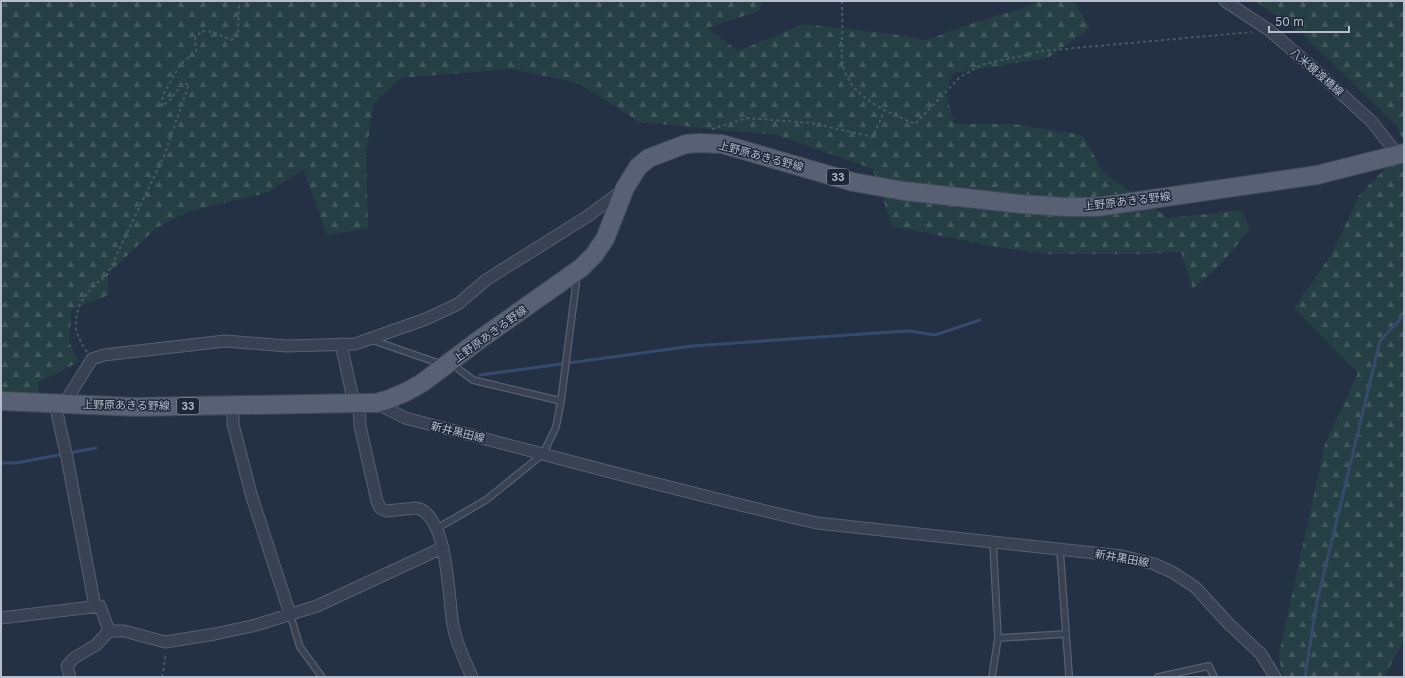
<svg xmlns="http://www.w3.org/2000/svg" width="1405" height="678" font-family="Inter,'Noto Sans JP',sans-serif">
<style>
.forest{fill:url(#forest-firs)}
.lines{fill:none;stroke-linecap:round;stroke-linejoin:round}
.stream{stroke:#374a6c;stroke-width:3}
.service-casing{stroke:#576070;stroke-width:8}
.minor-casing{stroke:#576070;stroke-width:13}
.primary-casing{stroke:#424b5c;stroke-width:20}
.path{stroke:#455c61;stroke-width:2;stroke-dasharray:3 3;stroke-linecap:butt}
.service{stroke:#394253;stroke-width:5.5}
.minor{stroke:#394253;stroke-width:11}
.primary{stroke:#576173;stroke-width:18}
.labels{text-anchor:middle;stroke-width:3;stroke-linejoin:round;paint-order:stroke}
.shield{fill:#1d2738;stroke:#8891a0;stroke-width:1}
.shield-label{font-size:10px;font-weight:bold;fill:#b6becd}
.street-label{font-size:11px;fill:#b6becd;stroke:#1d2738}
</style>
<defs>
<pattern id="forest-firs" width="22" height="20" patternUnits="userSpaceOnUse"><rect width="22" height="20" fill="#263f44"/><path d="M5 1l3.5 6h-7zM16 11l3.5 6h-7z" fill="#43595e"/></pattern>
</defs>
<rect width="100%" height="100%" fill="#243043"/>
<!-- forest -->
<path class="forest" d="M1 1H290L301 2 302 1H763L759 11 707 28 738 51 804 24 892 34 927 40 976 22 1020 9 1040 1H1074L1090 28 1048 58 953 73 946 91 954 124H1014L1083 135 1103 172 1168 218 1242 210 1250 229 1225 260 1193 289 1181 252 1151 254H1045L991 246 892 226 873 169 777 135 638 122 626 113 578 83 511 69 401 78 374 103 366 153 368 228 327 235 303 169 267 193 190 211 156 228 107 275 109 295 72 309 69 342 79 362 39 382 37 403 1 401Z
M1255 1H1404V143L1397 126 1302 34Z
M1404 159V640L1384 677H1282L1279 654 1325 444 1358 373 1294 308 1331 255 1360 194 1389 165Z"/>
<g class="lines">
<!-- stream -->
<path class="stream" d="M480 375 693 346 891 332 910 331 935 335 980 320
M1 463H16L96 448
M1305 677 1317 602 1380 341 1404 315"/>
<defs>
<path id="service" d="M372 340 441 364
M452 364 473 380 561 401
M436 529 486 500 543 454 556 427 561 401 577 276
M1060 550 1069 675
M290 614 300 647 322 677
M998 638 1066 634
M992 677 998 638 993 542
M1158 677 1209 666 1214 677"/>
<path id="minor" d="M1225 1 1269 30 1320 74 1372 122 1398 155
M341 344 354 403
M359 403 360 426 377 501 380 508 386 511 416 508C449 514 448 600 453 625 456 643 465 661 472 677
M376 403 405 418C542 453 679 492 817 523L1122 556 1154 564 1172 572 1195 587 1229 624 1261 654 1275 677
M55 404 67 458 95 606
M64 404 92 359 104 355 225 341 287 346 355 344 426 319 458 304 486 280 588 216 623 190
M233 405V424L251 494 290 614
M1 618 100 606 109 631H124L165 642 215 634 256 625 317 606 442 548
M70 677 67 666 74 658 96 645 109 631"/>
<path id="primary" d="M1 401 136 407 359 403H376L387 400 406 392 422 383 479 340 581 268 594 255 605 239 625 188 638 167 649 158 686 144 699 143 722 144 853 182 904 191 1020 204 1066 207H1097L1317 175 1404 153"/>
</defs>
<!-- service casing -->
<use href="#service" class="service-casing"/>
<!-- minor casing -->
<use href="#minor" class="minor-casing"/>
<!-- primary casing -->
<use href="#primary" class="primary-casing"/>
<!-- path -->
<path class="path" d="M842 1C842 13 843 26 842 38 842 48 841 56 843 66 851 98 888 112 915 124L959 78 981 65 1042 51 1252 32
M712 129 747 118 811 123 873 137 884 111
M87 352C82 344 78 338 76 329 75 326 76 323 76 320 78 300 91 287 107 275L164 156 189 84H183L169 101 162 106 163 95 180 65 196 51 195 39 201 31 213 32 231 40 238 36 239 1
M162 677 166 653"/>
<!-- service -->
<use href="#service" class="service"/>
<!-- minor -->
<use href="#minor" class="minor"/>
<!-- primary -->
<use href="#primary" class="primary"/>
</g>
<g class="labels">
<!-- shield labels -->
<g class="shield">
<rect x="827" y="169" width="22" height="16" rx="3"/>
<rect x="177" y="398" width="22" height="16" rx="3"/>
</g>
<g class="shield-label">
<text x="838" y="181">33</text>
<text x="188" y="410">33</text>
</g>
<!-- street labels -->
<g class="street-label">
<text transform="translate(1317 72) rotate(41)" y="4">八米鏡渡橋線</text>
<text transform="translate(761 156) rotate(15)" y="4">上野原あきる野線</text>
<text transform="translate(1127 201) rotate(-7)" y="4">上野原あきる野線</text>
<text transform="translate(490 334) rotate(-36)" y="4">上野原あきる野線</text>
<text transform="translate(126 405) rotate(1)" y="4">上野原あきる野線</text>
<text transform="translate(458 432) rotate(14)" y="4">新井黒田線</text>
<text transform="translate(1122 558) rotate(10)" y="4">新井黒田線</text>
</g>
</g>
<!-- border -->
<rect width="1405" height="678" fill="none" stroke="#b6becd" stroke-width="4"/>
<!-- scale -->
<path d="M1269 26v6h80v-6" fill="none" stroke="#b6becd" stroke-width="2"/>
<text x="1275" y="26" font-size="12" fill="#b6becd" stroke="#1d2738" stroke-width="3" paint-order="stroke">50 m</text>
</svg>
